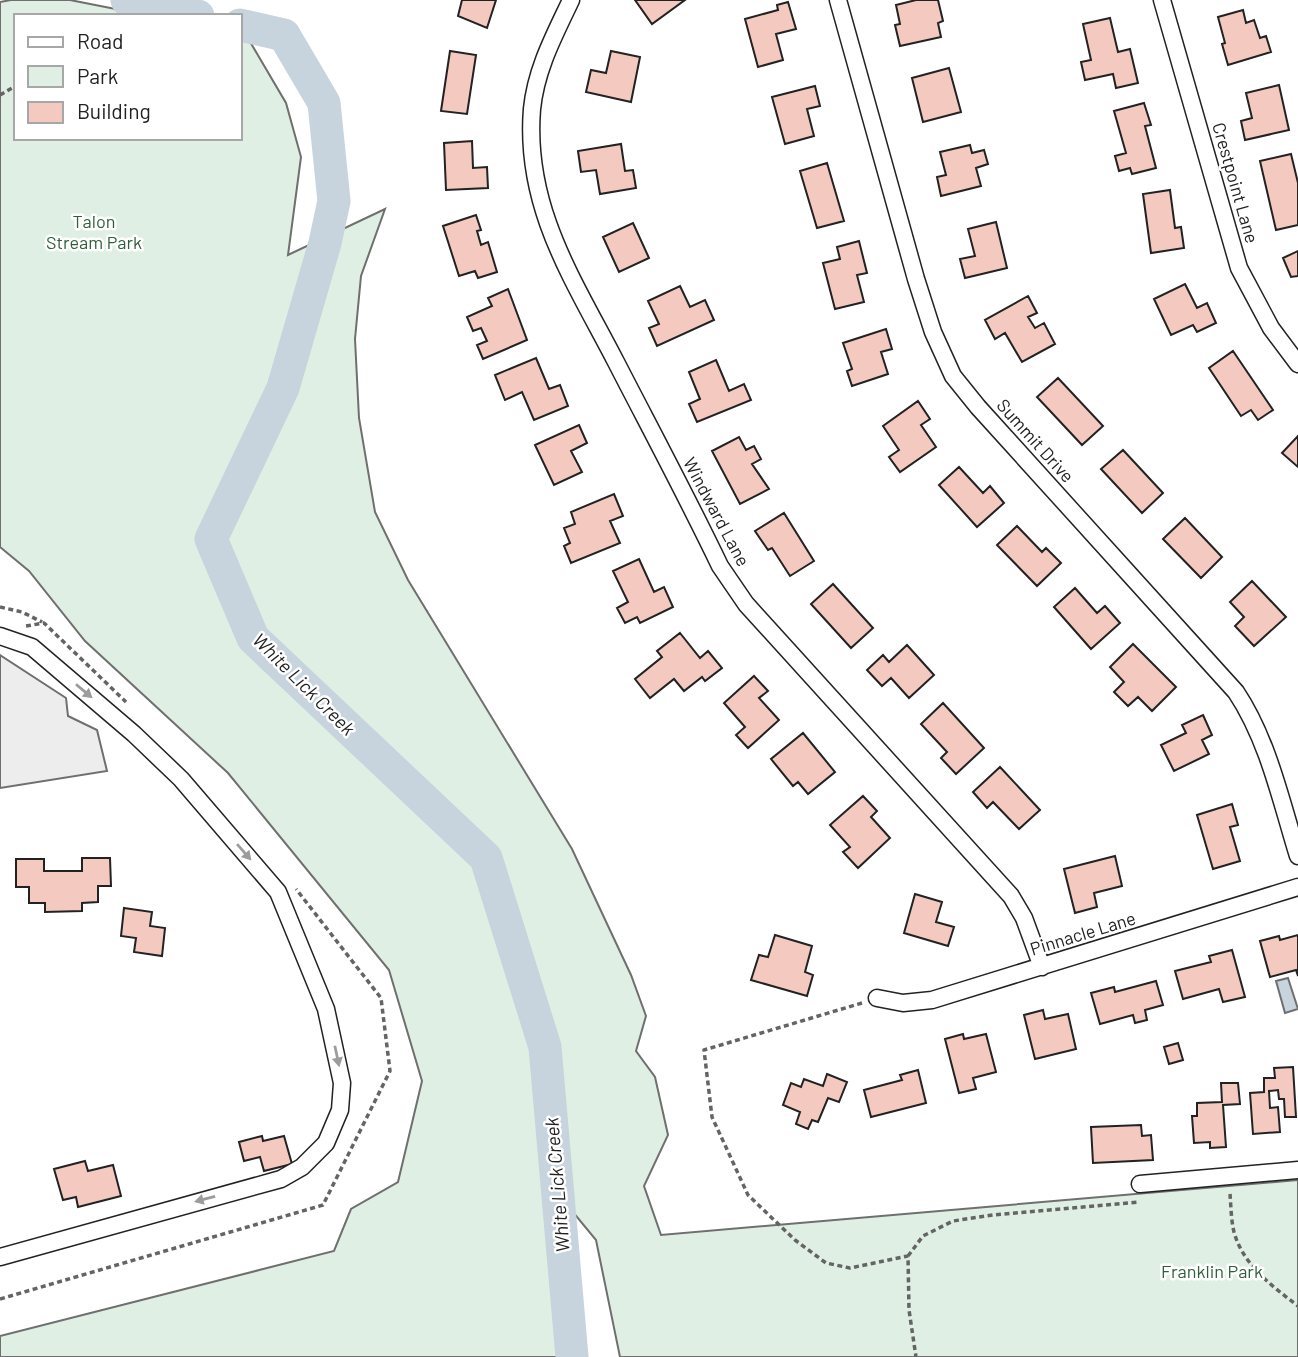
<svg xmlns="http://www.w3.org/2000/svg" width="1298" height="1357" font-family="Barlow,sans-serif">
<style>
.green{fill:#e0efe3;stroke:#6f6f6f;stroke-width:2}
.parking{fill:#ededed;stroke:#6f6f6f;stroke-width:2}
.water{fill:#c7d3dd;stroke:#6f6f6f;stroke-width:2}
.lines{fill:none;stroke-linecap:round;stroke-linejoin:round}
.river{stroke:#c7d3dd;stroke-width:33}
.building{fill:#f3c9c0;stroke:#222;stroke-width:2}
.street-casing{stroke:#222;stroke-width:19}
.path{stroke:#646464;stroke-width:3.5;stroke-dasharray:5 3.5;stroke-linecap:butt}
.street{stroke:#fff;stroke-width:16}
.oneway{fill:#9c9c9c}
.labels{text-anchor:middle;stroke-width:5;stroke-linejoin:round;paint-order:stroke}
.street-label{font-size:18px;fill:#222;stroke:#fff}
.park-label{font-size:18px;fill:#2f5e38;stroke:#fff}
.water-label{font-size:19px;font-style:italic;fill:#222;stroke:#fff}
</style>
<rect width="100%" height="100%" fill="#fff"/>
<!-- green -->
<path class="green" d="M11 0H70L151 16H16V138H240V38L249 40 286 103 301 157 288 255 385 209 361 276 355 339 359 418 375 512 408 580 572 849 631 975 646 1016 636 1051 655 1077 668 1135 644 1186 661 1235 1298 1180V1357H620L596 1240 559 1195 572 1357H0V1336L334 1251 351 1209 398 1182 422 1081 389 970 228 773 85 641 29 571 0 547V2Z"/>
<!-- parking -->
<path class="parking" d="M0 655 66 698 68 716 97 730 107 771 0 788Z"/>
<!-- water -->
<path class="water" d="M1288 978 1298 1009 1285 1013 1276 981Z"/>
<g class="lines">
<!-- river -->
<path class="river" d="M127 0 198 16
M240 25 284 35 324 103 334 201 325 243 283 388 211 539 253 638 486 858 545 1047 572 1357"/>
</g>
<!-- building -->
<path class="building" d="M462 0H496L487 28 458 16Z
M635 0H685L652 24Z
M916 0H938L943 21 938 23 941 37 900 46 895 25 900 24 896 5Z
M788 2 796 29 776 34 783 60 758 67 745 19 778 10 777 5Z
M1243 10 1246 23 1254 20 1260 38 1266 36 1271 52 1228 65 1222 44 1225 43 1218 17Z
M1110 18 1118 52 1130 49 1138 83 1116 88 1113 74 1085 80 1081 62 1091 60 1083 24Z
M450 51 476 55 467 114 441 111Z
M611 51 640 57 631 102 586 92 591 70 606 73Z
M949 68 961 112 923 122 912 78Z
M1279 85 1289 130 1245 140 1241 121 1252 118 1246 93Z
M815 86 820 106 807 109 814 136 785 144 772 97Z
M1144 103 1151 125 1145 126 1156 168 1132 174 1130 168 1119 171 1115 156 1126 153 1114 111Z
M472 141 473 168 487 167 488 188 446 190 444 143Z
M621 144 625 171 633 170 636 188 600 194 596 170 581 172 578 151Z
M970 145 972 153 984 150 988 164 976 168 981 186 941 196 937 177 946 175 940 152Z
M1291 154 1298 183V225L1276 230 1260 161Z
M827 163 844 221 817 228 800 171Z
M1170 190 1175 228 1181 227 1184 248 1151 253 1143 194Z
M476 215 481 230 477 231 481 245 488 242 497 272 478 278 475 271 459 276 443 226Z
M996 222 1007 268 965 278 960 259 975 256 968 229Z
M633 223 649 258 619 272 603 237Z
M859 241 867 273 857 275 864 302 835 309 823 263 840 259 837 247Z
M1298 251V276L1291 277 1283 258Z
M1185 284 1197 308 1207 303 1216 323 1197 332 1193 325 1171 335 1154 299Z
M680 286 690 307 705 300 714 320 657 346 649 328 659 324 648 301Z
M508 289 527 340 483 359 477 345 487 341 481 328 473 331 467 317 492 306 488 298Z
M1028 296 1037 313 1028 317 1035 328 1044 323 1055 344 1022 362 1005 333 995 339 985 320Z
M886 329 892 349 881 352 888 374 852 386 847 371 852 369 843 343Z
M1233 351 1273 410 1258 420 1251 410 1241 416 1209 368Z
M536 358 549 389 560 385 568 406 534 420 522 392 505 400 495 375Z
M716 360 729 391 744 384 751 400 697 422 689 404 700 399 689 372Z
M1058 378 1103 426 1082 445 1037 397Z
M918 401 930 419 921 425 936 447 900 472 889 457 899 450 883 426Z
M579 425 587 443 571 451 582 472 554 485 535 445Z
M1298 436V467L1282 453Z
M739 437 746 450 754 446 761 459 752 464 769 489 740 504 712 451Z
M1123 450 1163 493 1142 513 1101 469Z
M959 467 983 493 990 486 1004 503 977 527 939 485Z
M614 494 623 516 610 521 620 543 571 563 564 546 570 543 564 528 575 524 571 512Z
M784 513 814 561 790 576 772 548 768 550 755 531Z
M1185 518 1222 557 1201 578 1163 539Z
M1017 526 1042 552 1046 548 1061 563 1037 586 997 545Z
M639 559 654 592 664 587 673 607 640 623 637 617 625 623 617 608 628 602 613 571Z
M1252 581 1286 617 1254 646 1235 626 1244 617 1230 602Z
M833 584 873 628 851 648 811 604Z
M1075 588 1097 613 1105 606 1120 623 1091 649 1054 607Z
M680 633 700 658 708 651 722 668 705 681 702 677 684 691 674 679 650 698 635 679 662 657 657 651Z
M1133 644 1176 687 1152 711 1138 697 1128 706 1114 692 1124 682 1110 667Z
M907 645 934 675 909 698 891 678 882 686 867 670 883 655 889 662Z
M754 676 768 691 759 698 779 720 748 748 736 735 745 727 724 703Z
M943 703 984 748 956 774 941 758 947 752 921 724Z
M1203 715 1212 735 1202 740 1209 754 1174 771 1161 745 1186 733 1182 725Z
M803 733 835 772 808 794 798 782 793 786 771 759Z
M1000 767 1040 810 1019 829 993 802 987 808 973 792Z
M863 796 877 811 871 817 890 838 858 868 843 852 850 847 830 825Z
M1232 804 1238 825 1230 827 1240 861 1213 869 1197 815Z
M1115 856 1122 886 1094 893 1097 907 1075 913 1064 869Z
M82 858H110L111 886H98V902L82 903V911L45 912V903H29V887H16V859H44V871H82Z
M915 894 942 902 936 922 954 927 948 946 904 933Z
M124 908 152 912 150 926 165 928 162 956 134 952 136 938 121 936Z
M775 935 812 946 805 972 813 975 807 996 751 980 759 955 768 957Z
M1298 935V976L1296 970 1270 977 1260 941 1279 936 1280 940Z
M1232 950 1245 997 1223 1002 1219 989 1183 999 1175 971 1211 962 1209 956Z
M1156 981 1163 1005 1145 1010 1147 1020 1135 1023 1133 1015 1100 1024 1091 993 1114 987 1115 992Z
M1043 1010 1045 1019 1068 1014 1076 1049 1035 1059 1024 1015Z
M963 1034 964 1039 986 1034 996 1072 973 1078 976 1089 959 1093 945 1039Z
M1178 1043 1183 1060 1169 1064 1164 1047Z
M1293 1067 1296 1117H1285L1284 1099H1279L1278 1090 1269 1091 1270 1108 1278 1107 1280 1132 1253 1134 1250 1093 1264 1092V1078H1275L1274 1068Z
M918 1070 926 1103 871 1117 864 1090 902 1080 900 1075Z
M827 1074 847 1082 839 1102 828 1098 818 1122 812 1120 808 1129 796 1124 800 1112 783 1105 791 1083 801 1087 804 1079 823 1086Z
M1221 1083H1238L1240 1104 1223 1105 1226 1147 1210 1148V1142L1194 1143 1192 1116H1197V1103L1222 1102Z
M1141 1125 1142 1136 1151 1135 1153 1160 1093 1163 1091 1127Z
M262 1136 263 1141 284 1136 292 1164 264 1171 260 1157 244 1161 239 1142Z
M85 1161 88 1171 113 1165 121 1196 78 1207 76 1197 63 1200 54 1169Z"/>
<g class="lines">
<defs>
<path id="street" d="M571 0C554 36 536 69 532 109 524 207 573 279 616 362 651 430 687 497 720 566L746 604 1011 896 1024 918 1042 967
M838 0 916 279 933 332 953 376 978 407 1236 692C1268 740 1281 801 1298 856
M1162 0 1239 268 1271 328 1298 364
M0 636 32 647 134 734 181 779 278 892 326 1009 342 1083 340 1110 326 1143 302 1167 281 1179 0 1257
M877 998 903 1003 932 1000 1298 887
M1140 1184 1298 1170"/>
</defs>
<!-- street casing -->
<use href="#street" class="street-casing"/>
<!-- path -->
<path class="path" d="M0 95 12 88
M0 607 22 612 42 622
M26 626 44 623 126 702
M862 1003 704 1050 712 1117 748 1195 795 1240 826 1263 850 1268 908 1256 909 1310 916 1357
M1230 1194C1231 1206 1231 1220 1234 1232 1243 1265 1272 1286 1298 1306
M908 1256 923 1236 953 1221 993 1215 1139 1202
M0 1299 323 1205 390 1071 381 998 296 889"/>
<!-- street -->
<use href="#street" class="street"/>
</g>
<!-- one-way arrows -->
<defs><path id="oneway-solid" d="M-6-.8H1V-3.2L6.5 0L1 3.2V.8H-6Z" transform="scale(1.75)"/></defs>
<g class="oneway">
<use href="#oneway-solid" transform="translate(84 691) rotate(40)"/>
<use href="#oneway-solid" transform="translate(244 852) rotate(49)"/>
<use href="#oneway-solid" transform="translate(337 1056) rotate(78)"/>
<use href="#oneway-solid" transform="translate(205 1199) rotate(165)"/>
</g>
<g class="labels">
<!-- street labels -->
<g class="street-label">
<text transform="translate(1235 183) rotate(74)" y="6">Crestpoint Lane</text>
<text transform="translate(1035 441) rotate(48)" y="6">Summit Drive</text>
<text transform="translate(716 512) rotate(62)" y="6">Windward Lane</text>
<text transform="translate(1083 934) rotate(-17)" y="6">Pinnacle Lane</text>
</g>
<!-- park labels -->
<g class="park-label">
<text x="94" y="228">Talon<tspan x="94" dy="21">Stream Park</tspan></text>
<text x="1212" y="1278">Franklin Park</text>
</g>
<!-- water labels -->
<g class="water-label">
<text transform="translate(304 684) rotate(45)" y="7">White Lick Creek</text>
<text transform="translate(557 1185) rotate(-95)" y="7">White Lick Creek</text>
</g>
</g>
<!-- legend -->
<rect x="14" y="14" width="228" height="126" fill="#ffffff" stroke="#a7a7a7" stroke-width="2"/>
<rect x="28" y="37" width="35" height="10" fill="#ffffff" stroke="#a7a7a7" stroke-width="2"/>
<text x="77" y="49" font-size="21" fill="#222222">Road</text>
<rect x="28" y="66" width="35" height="21" fill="#e0efe3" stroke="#a7a7a7" stroke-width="2"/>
<text x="77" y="84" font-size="21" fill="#222222">Park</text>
<rect x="28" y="102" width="35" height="21" fill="#f3c9c0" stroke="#a7a7a7" stroke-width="2"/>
<text x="77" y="119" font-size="21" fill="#222222">Building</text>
</svg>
